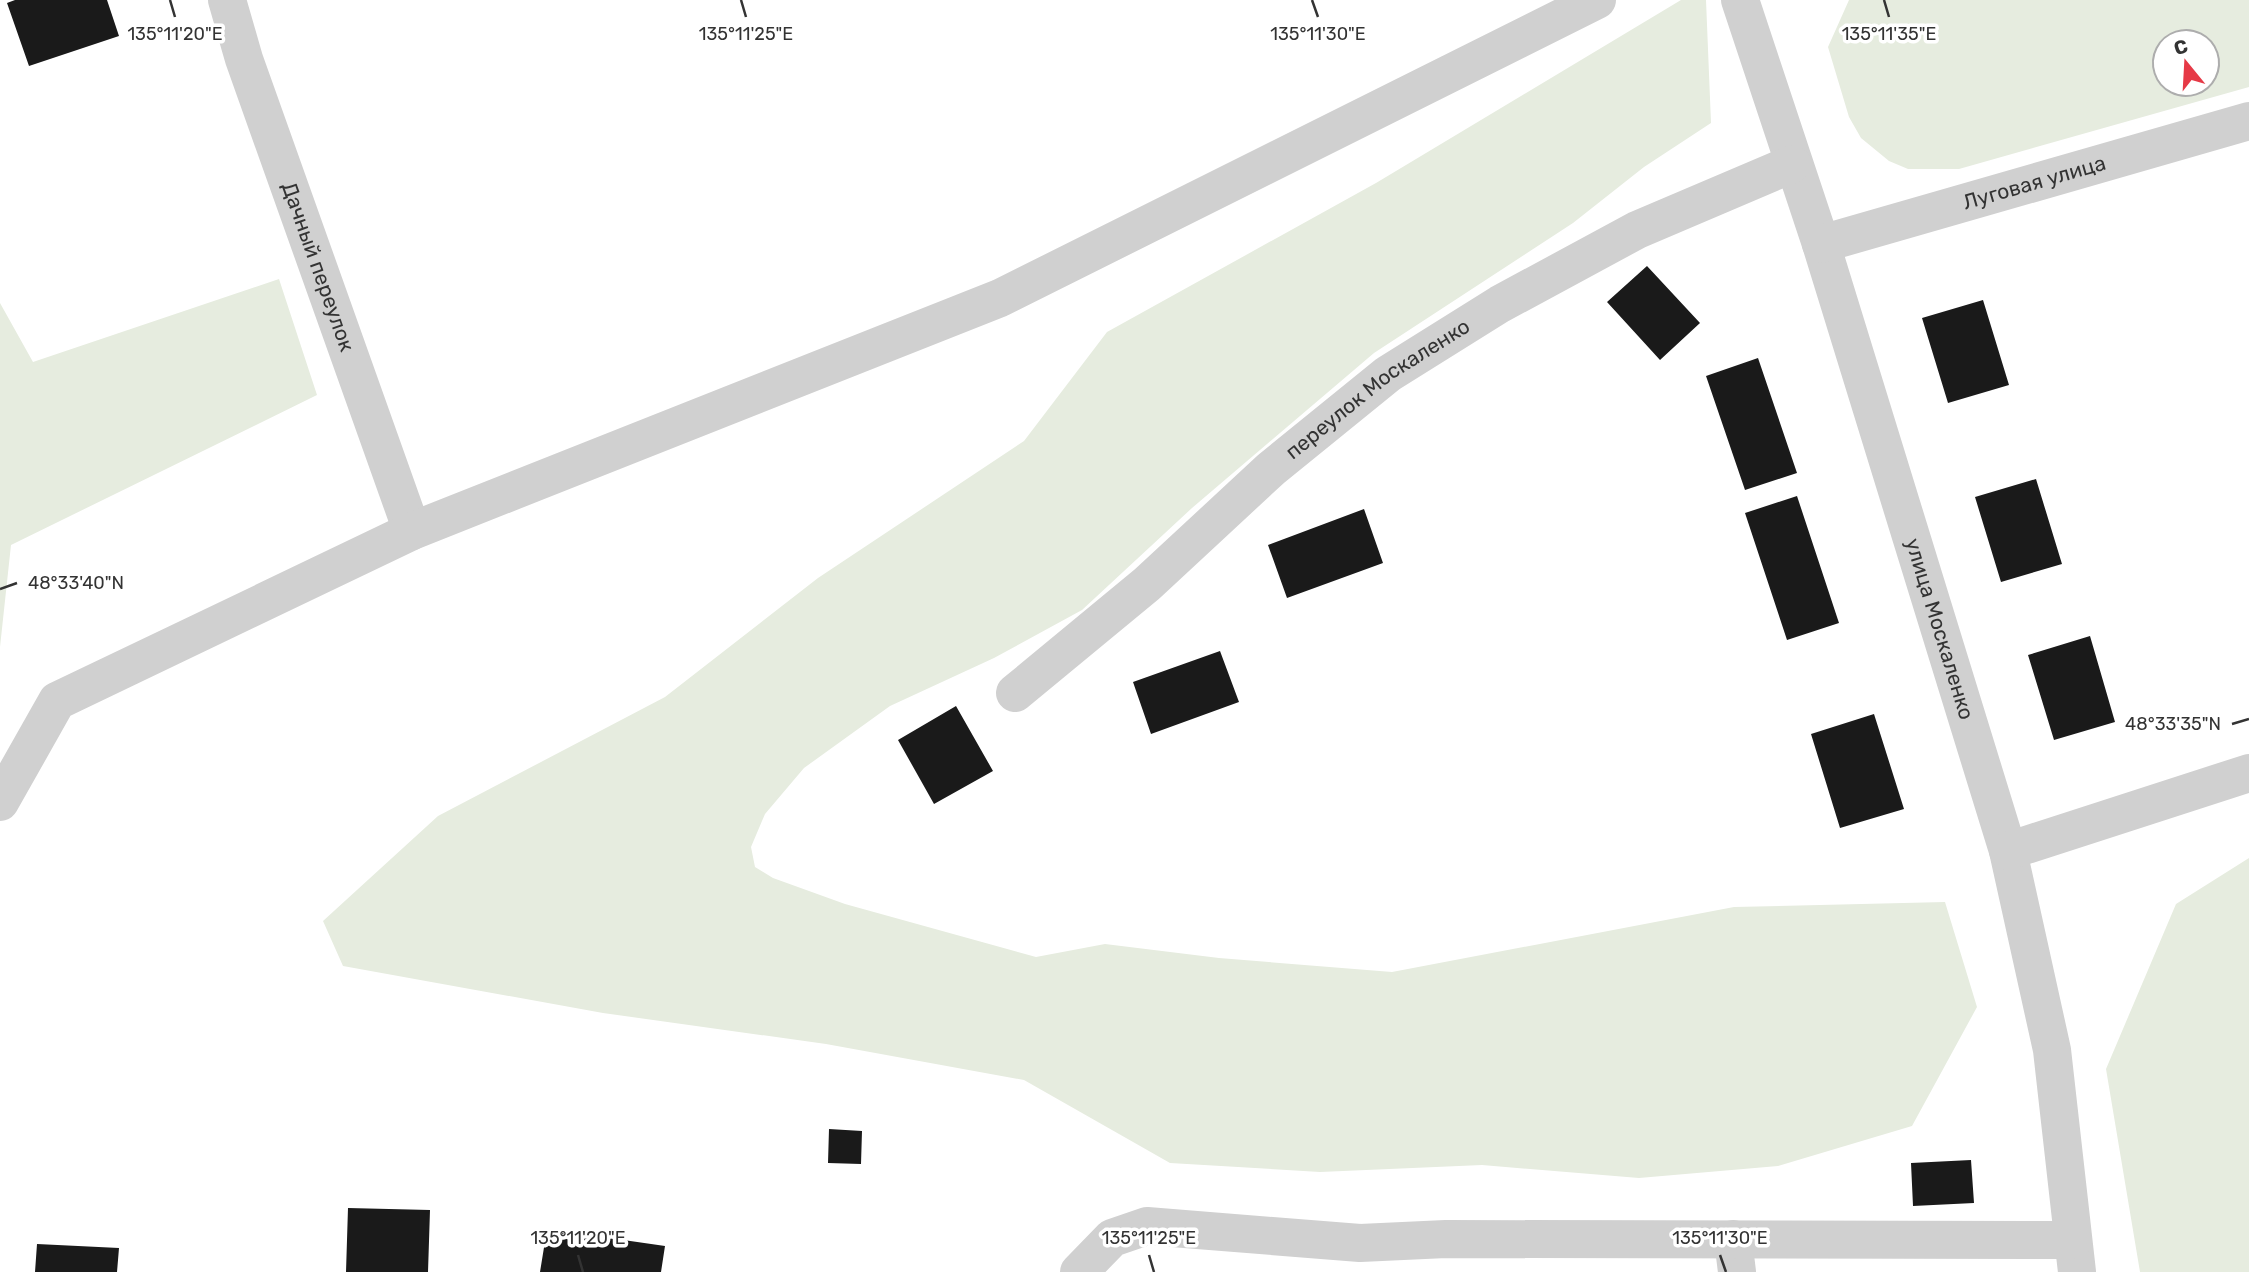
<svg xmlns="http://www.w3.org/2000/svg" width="2249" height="1272" font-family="Rubik,sans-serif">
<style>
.green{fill:#e6ecdf;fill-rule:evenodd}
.building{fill:#1a1a1a}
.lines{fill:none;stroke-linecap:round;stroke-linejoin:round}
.minor{stroke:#d0d0d0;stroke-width:38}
.ticks{fill:none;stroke:#333;stroke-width:2.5}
.labels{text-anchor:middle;stroke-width:7;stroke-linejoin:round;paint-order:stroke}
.street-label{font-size:21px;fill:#333;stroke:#fff}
.ticks-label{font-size:18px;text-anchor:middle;fill:#333;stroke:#fff;stroke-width:7;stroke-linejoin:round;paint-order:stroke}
</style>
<rect width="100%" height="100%" fill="#fff"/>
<!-- green -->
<path class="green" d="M1681 0H1706L1711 123 1644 167 1573 223 1374 353 1192 508 1082 610 994 658 890 706 804 768 765 814 751 847 755 867 773 878 845 904 1036 957 1105 944 1219 958 1392 972 1734 907 1945 902 1977 1007 1912 1126 1778 1166 1639 1178 1482 1165 1320 1172 1170 1163 1024 1080 826 1044 603 1013 343 966 323 921 438 816 665 697 818 578 1024 441 1107 332 1376 183Z
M1849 0H2249V87L1959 169H1908L1889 161 1861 138 1849 117 1828 47ZM2165 42H2207V84H2165Z
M279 279 317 395 11 545 0 647V303L33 362Z
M2249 858V1272H2140L2106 1069 2176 904Z"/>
<!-- building -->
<path class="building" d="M15 0H107L119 36 29 66 7 3Z
M1647 266 1700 323 1660 360 1607 302Z
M1983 300 2009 385 1948 403 1922 318Z
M1758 358 1797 473 1745 490 1706 376Z
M2036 479 2062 564 2001 582 1975 497Z
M1797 496 1839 623 1787 640 1745 513Z
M1364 509 1383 563 1287 598 1268 545Z
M2090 636 2115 722 2054 740 2028 655Z
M1220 651 1239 702 1151 734 1133 682Z
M956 706 993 771 934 804 898 740Z
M1874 714 1904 809 1840 828 1811 734Z
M829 1129 862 1131 861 1164 828 1163Z
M1971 1160 1974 1203 1913 1206 1911 1163Z
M348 1208 430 1210 428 1272H346Z
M547 1229 665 1246 661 1272H540Z
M37 1244 119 1248 117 1272H35Z"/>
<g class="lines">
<!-- minor -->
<g class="minor">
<path id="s1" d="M227 0 244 59 412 531"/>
<path id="s2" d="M1740 0 1821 244 2008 851 2052 1050 2077 1272"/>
<path id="s3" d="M1821 244 2249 121"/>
<path id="s4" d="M1015 693 1147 584 1271 469 1388 374 1500 304 1637 230 1792 164"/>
<path d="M0 802 57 701 412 531 1000 298 1597 0"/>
<path d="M2008 851 2249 773"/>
<path d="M1733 1239 1737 1272"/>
<path d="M1079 1272 1112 1238 1147 1226 1360 1243 1446 1239 2073 1240"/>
</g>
</g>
<!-- ticks -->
<path class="ticks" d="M170 0 175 17M741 0 746 17M1312 0 1318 17M1884 0 1889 17M0 589 17 583M2232 724 2249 719M578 1255 583 1272M1149 1255 1154 1272M1720 1255 1726 1272"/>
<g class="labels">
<!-- street labels -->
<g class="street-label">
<text dy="7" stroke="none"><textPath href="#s3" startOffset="222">Луговая улица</textPath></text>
<text dy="7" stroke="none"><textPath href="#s1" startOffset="282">Дачный переулок</textPath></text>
<text dy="7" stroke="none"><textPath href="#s4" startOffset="474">переулок Москаленко</textPath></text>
<text dy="7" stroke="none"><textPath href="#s2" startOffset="660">улица Москаленко</textPath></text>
</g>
</g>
<g class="ticks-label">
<text x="175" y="40">135°11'20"E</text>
<text x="746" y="40">135°11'25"E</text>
<text x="1318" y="40">135°11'30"E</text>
<text x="1889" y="40">135°11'35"E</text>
<text x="76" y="589">48°33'40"N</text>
<text x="2173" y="730">48°33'35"N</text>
<text x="578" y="1244">135°11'20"E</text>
<text x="1149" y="1244">135°11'25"E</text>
<text x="1720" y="1244">135°11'30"E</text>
</g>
<!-- north arrow -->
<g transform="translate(2186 63) rotate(342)"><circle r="33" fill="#ffffff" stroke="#adadad" stroke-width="2"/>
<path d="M0-5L12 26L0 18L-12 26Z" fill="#e63946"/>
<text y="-10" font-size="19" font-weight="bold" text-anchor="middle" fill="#333333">С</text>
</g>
</svg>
